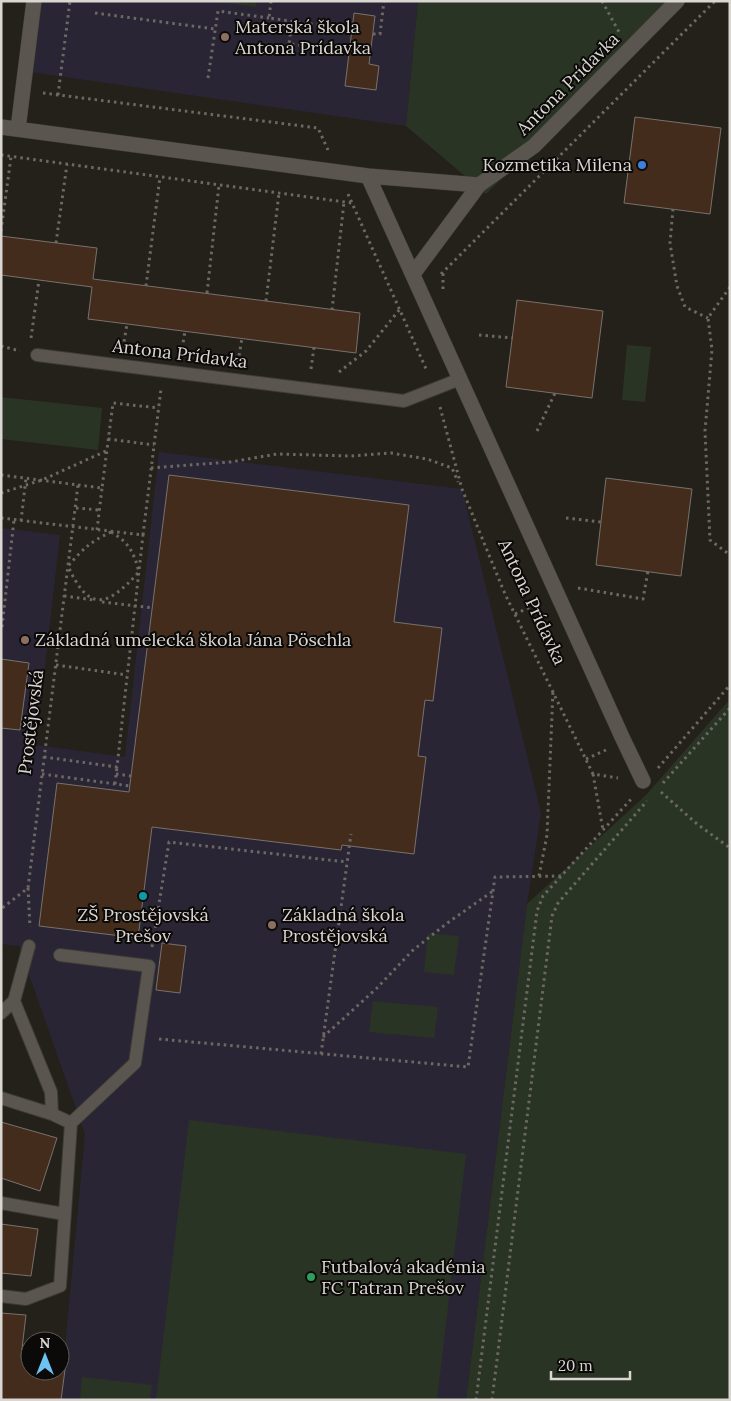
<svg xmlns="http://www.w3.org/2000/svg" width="731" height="1401" font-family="Lora,serif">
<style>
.education{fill:#2a2535}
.green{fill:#2a3424}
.building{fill:#432c1c;stroke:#79716c}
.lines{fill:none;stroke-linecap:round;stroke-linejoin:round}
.service-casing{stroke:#3e3b36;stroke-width:14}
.minor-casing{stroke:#3e3b36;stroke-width:16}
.path{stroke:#6c6963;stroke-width:3;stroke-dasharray:2.5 4;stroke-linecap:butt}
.service{stroke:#5a564f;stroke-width:12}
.minor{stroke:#5a564f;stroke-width:15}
.education-dot{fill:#8d6e63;stroke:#0c0a08;stroke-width:2}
.shop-dot{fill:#3f7fe0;stroke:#0c0a08;stroke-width:2}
.culture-dot{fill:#0f9aa8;stroke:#0c0a08;stroke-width:2}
.leisure-dot{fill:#2e9e5b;stroke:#0c0a08;stroke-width:2}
.labels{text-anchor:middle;stroke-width:4;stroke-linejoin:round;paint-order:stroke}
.poi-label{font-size:18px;fill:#dad7d3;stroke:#0c0a08;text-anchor:start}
.street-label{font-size:18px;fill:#dad7d3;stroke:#0c0a08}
</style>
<rect width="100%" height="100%" fill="#24201a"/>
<!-- education -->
<path class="education" d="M39 1H418L406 126 30 72Z
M159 452 462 489 541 813 527 904 466 1400H60L85 1134 19 946 1 944V528L60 535 36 745 125 757Z"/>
<!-- green -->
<path class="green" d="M211 1H257L256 7Z
M418 1H682L486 194 406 126Z
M627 345 651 347 645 402 622 400Z
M1 397 102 408 98 450 1 439Z
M730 699V1400H466L527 904 646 795Z
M428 933 459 936 454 975 424 972Z
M373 1001 438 1007 434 1038 369 1032Z
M189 1120 466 1154 437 1400H156Z
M82 1377 152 1385 150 1400H80Z"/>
<!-- building -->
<path class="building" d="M354 13 375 16 369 64 379 66 376 90 345 86Z
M635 117 721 128 710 214 624 203Z
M1 236 97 248 93 279 360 313 356 353 88 319 92 287 1 275Z
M517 300 603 311 592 398 506 387Z
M169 475 409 505 394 622 442 628 433 701 425 700 418 756 426 757 414 854 342 845 341 850 152 827 138 938 39 926 57 783 129 792Z
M606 478 692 489 681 576 596 565Z
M1 659 29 663 20 730 1 728Z
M162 943 186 946 180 993 156 990Z
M1 1122 57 1138 40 1191 1 1178Z
M1 1224 38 1229 31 1276 1 1273Z
M1 1313 26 1315 21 1357 30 1358V1371H60V1361L66 1362 61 1400H1Z"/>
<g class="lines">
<defs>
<path id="service" d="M37 355 404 401 460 379
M29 946 14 1001 51 1092 52 1114
M60 955 149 966 135 1063 71 1123
M1 1013 14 1001
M1 1098 52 1114 71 1123 60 1286 26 1299 1 1296
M1 1203 64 1214"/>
<path id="minor" d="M1 127 368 176 479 185 534 146 677 1
M18 129 34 1
M368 176 622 737 643 781
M413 274 479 185"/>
</defs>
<!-- service casing -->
<use href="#service" class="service-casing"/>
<!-- minor casing -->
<use href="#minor" class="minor-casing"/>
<!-- path -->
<path class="path" d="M271 1 269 18 352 30
M602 1 619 32
M95 13 215 29
M292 21 289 44 299 45
M373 34H380L384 1
M208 78 218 11 269 18
M43 93 318 128 328 150
M58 95 70 1
M1 155 352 203
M598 162 629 165
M348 194 427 371
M673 209 670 243 677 286 685 307 708 318
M1 231 11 157
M56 243 67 164
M441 274 715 1
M146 286 160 177
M730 287 708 318 712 350 705 431 710 540 730 555
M443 289V273
M207 293 219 185
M266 301 279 193
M332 310 344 202
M479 335 513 338
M31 338 39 280
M1 346 20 351
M123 348 127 324
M181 355 185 331
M238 362 242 338
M311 369 314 347
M339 372 366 351 400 309
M440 407 462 489 505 594 593 774 618 778
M537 431 555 393
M108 439 154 445
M151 468 230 462 277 454 350 456 391 453 427 459 452 468 458 482
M1 475 78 485 28 888 1 909
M78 485 102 488 113 403 159 408
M1 493 42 480 106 451
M76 508 99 510
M1 518 143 535 161 389
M566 518 601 522
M21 521 26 478
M97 530 102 488
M111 532C129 542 134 553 139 572 107 607 89 613 68 566 84 548 90 542 111 532Z
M578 588 643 599 648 571
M64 596 94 600
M102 602 153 608
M515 614 539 603
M2 627 14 520
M56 665 127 675
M44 757 117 767 143 535
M586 759 606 750
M658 768 730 685
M42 774 130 786
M116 774 131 776
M593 774 603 830
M663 783 730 708
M115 784 117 767
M661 792 697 824 730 848
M539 876 547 835 553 690
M28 888 30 927
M152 947 169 842 347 862
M323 1037 377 988 412 951 446 924 493 891
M159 1039 468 1067 495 877 561 876
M321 1054 351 834
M476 1400 537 911 543 896 633 797
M492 1400 552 916 558 903 647 801"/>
<!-- service -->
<use href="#service" class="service"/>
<!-- minor -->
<use href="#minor" class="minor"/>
</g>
<!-- markers -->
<g class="education-dot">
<circle cx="225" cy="37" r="5"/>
<circle cx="25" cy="640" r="5"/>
<circle cx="272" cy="925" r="5"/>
</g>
<circle class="shop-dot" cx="642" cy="165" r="5"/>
<circle class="culture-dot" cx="143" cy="896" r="5"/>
<circle class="leisure-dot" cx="311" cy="1277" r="5"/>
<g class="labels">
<!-- poi labels -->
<g class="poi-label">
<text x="235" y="33">Materská škola<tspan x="235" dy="21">Antona Prídavka</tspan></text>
<text x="632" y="171" text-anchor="end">Kozmetika Milena</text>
<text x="35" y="646">Základná umelecká škola Jána Pöschla</text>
<text x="143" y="921" text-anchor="middle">ZŠ Prostějovská<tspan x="143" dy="21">Prešov</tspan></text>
<text x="282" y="921">Základná škola<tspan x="282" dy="21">Prostějovská</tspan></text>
<text x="321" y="1273">Futbalová akadémia<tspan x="321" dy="21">FC Tatran Prešov</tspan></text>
</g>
<!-- street labels -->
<g class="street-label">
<text transform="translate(568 84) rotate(-45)" y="6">Antona Prídavka</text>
<text transform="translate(180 354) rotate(7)" y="6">Antona Prídavka</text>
<text transform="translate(532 602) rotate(65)" y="6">Antona Prídavka</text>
<text transform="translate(31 722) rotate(-83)" y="6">Prostějovská</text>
</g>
</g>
<!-- border -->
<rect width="731" height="1401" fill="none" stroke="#dad7d3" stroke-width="5"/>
<!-- north arrow -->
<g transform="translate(45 1356)"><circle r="24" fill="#0c0a08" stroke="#5e5c59"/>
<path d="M0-4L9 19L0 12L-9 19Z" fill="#6cc3f2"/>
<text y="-8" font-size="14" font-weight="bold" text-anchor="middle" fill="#dad7d3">N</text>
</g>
<!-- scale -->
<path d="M551 1371v8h79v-8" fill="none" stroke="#dad7d3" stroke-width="2.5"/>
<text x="558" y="1371" font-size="15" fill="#dad7d3" stroke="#0c0a08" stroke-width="4" paint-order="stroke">20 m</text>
</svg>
